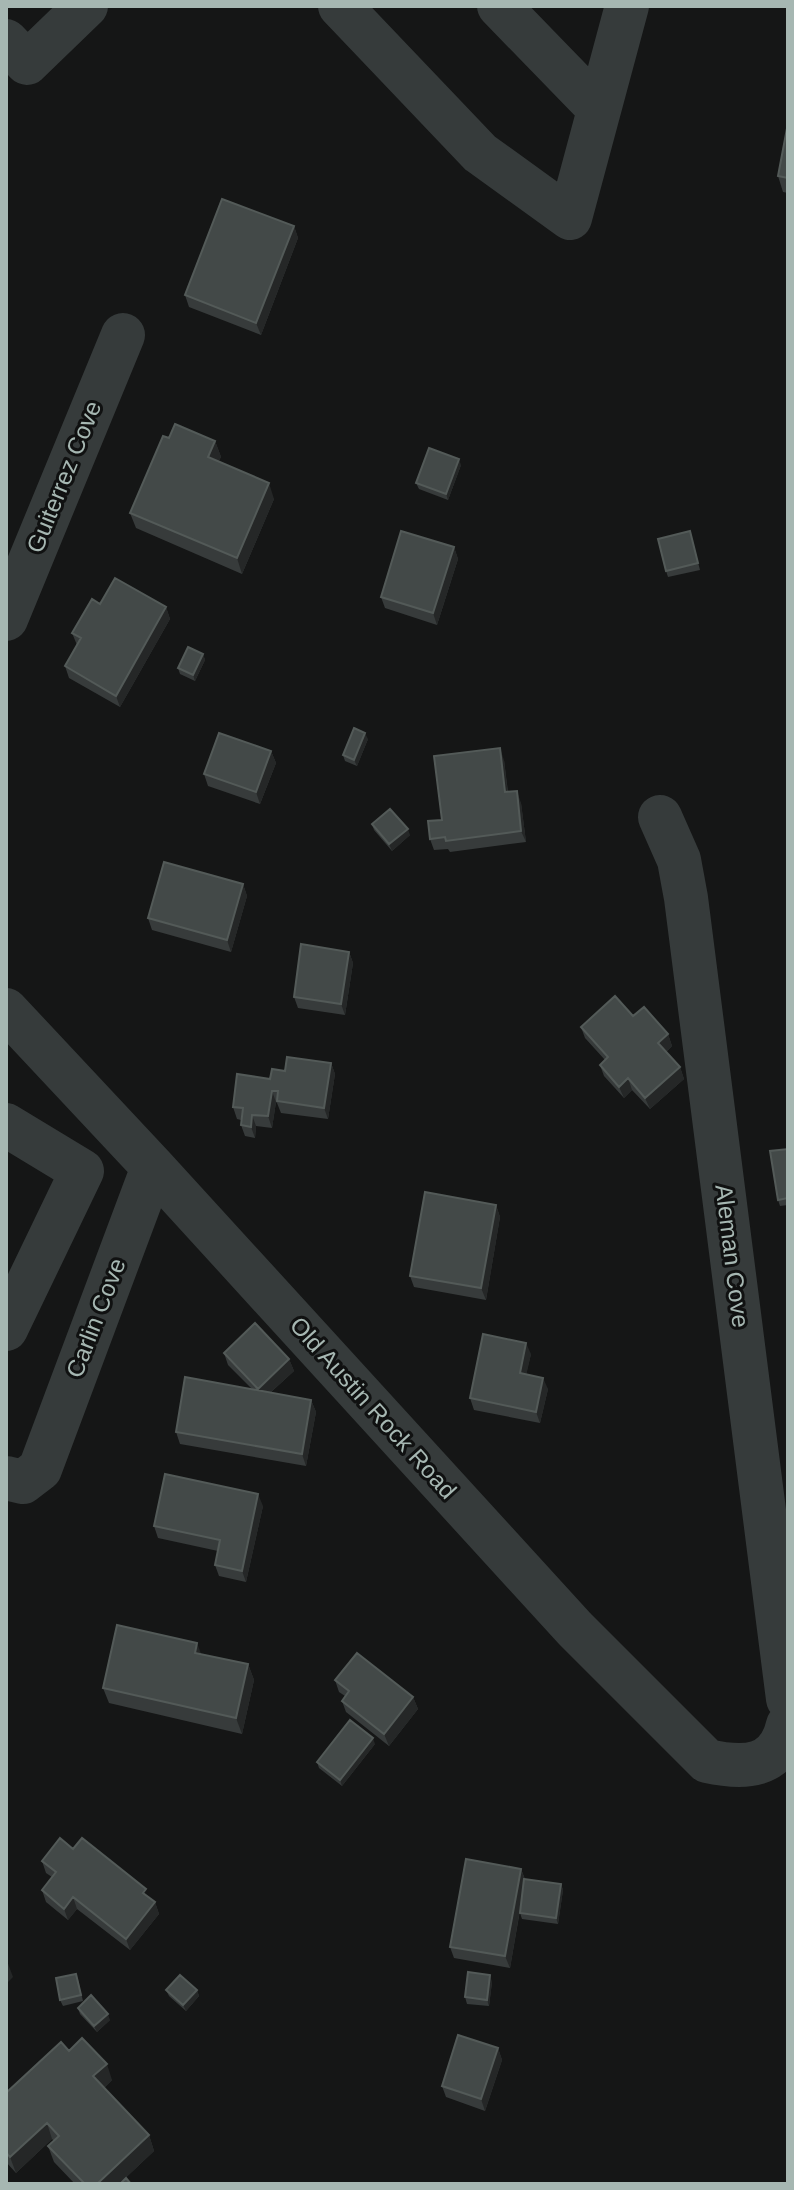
<svg xmlns="http://www.w3.org/2000/svg" width="794" height="2190" font-family="Helvetica,sans-serif">
<style>
.lines{fill:none;stroke-linecap:round;stroke-linejoin:round}
.minor{stroke:#363b3b;stroke-width:44}
.wall{fill:#373b3b}
.shaded-wall{fill:#252727}
.building{fill:#434948;stroke:#535a58;stroke-width:2}
.labels{text-anchor:middle;stroke-width:6;stroke-linejoin:round;paint-order:stroke}
.street-label{font-size:24px;fill:#a6b7b2;stroke:#101111}
</style>
<rect width="100%" height="100%" fill="#151616"/>
<g class="lines">
<!-- minor -->
<path class="minor" d="M340 6 480 153 570 218 627 6
M499 6 599 109
M6 41 27 63 86 6
M6 619 123 335
M660 817 679 860 686 898 788 1699
M6 1010 153 1167 575 1629 707 1761C744 1769 778 1769 788 1725
M6 1125 82 1171 6 1329
M6 1478 23 1482 40 1469 153 1167"/>
</g>
<!-- wall -->
<path class="wall" d="M788 123V193L783 192 778 176Z
M294 226 298 238 261 335 189 307 185 295Z
M169 438 215 441 221 457 218 462 274 499 242 574 136 528 130 513Z
M461 465 448 500 419 489 416 483Z
M690 531 700 570 668 577 666 571Z
M454 547 458 559 437 625 385 608 381 597Z
M100 604 166 607 170 619 120 707 69 678 65 666 77 645 72 633Z
M203 654 205 660 195 681 180 674 178 668Z
M368 739 357 766 345 761 343 755Z
M271 751 276 763 260 804 208 786 204 774Z
M504 760 508 792 521 803 526 842 450 852 448 849 434 850 430 839 442 820Z
M372 824 410 835 392 851 374 830Z
M243 884 247 896 231 952 152 930 148 918Z
M349 952 353 963 345 1015 298 1008 294 997Z
M633 1016 668 1034 672 1046 666 1052 680 1067 684 1079 650 1109 632 1090 624 1098 604 1076 600 1065 605 1060 585 1038 581 1027Z
M331 1063 335 1074 328 1119 281 1113 277 1103 276 1102 272 1128 256 1126 255 1138 245 1136 241 1125V1120L237 1119 233 1107 270 1079 285 1071Z
M788 1149V1205L780 1206 778 1200Z
M496 1205 500 1217 486 1300 414 1287 410 1276Z
M224 1353 289 1359 294 1371 270 1393 311 1400 316 1412 306 1466 180 1444 176 1432 252 1389 228 1365Z
M531 1354 526 1374 548 1389 540 1423 474 1410 470 1398Z
M263 1506 246 1582 219 1576 215 1565 218 1551 158 1538 154 1526Z
M201 1654 248 1664 254 1680 242 1734 109 1703 103 1688Z
M335 1680 413 1697 418 1709 389 1746 346 1712 342 1701 345 1696 339 1692Z
M375 1744 342 1786 319 1768 317 1762Z
M73 1849 155 1902 159 1914 130 1950 77 1909 68 1920 46 1902 42 1890 52 1877 46 1873 42 1861Z
M521 1869 525 1879 561 1884 563 1890 558 1924 522 1919 520 1913 522 1899 510 1968 454 1958 450 1947Z
M78 1980 83 2001 63 2006 60 2000Z
M492 1982 489 2006 467 2004 465 1997Z
M166 1990H197L199 1996 186 2011 169 1996Z
M78 2008 110 2020 97 2032 80 2014Z
M498 2048 502 2060 485 2111 446 2097 442 2086Z
M69 2051 112 2080 104 2088 149 2135 154 2151 119 2184H75L54 2162 48 2146 54 2141 52 2139 16 2173 6 2162V2093Z"/>
<!-- shaded-wall -->
<path class="shaded-wall" d="M294 226 298 238 261 335 256 323Z
M215 441 221 457 213 473 208 457Z
M459 459 461 465 448 500 446 494Z
M269 483 274 499 242 574 237 558Z
M454 547 458 559 437 625 433 613Z
M166 607 170 619 120 707 116 696Z
M203 654 205 660 195 681 193 675Z
M365 733 368 739 357 766 354 760Z
M500 748 504 760 509 804 505 792Z
M271 751 276 763 260 804 256 792Z
M517 791 521 803 526 842 521 831Z
M408 829 410 835 392 851 389 844Z
M243 884 247 896 231 952 227 940Z
M349 952 353 963 345 1015 341 1004Z
M668 1034 672 1046 662 1055 658 1043Z
M331 1063 335 1074 328 1119 324 1108Z
M680 1067 684 1079 650 1109 645 1098Z
M628 1078 632 1090 624 1098 619 1087Z
M272 1091 276 1102 272 1128 268 1116Z
M252 1115 256 1126 255 1138 251 1127Z
M496 1205 500 1217 486 1300 481 1288Z
M526 1343 531 1354 524 1385 520 1373Z
M289 1359 294 1371 262 1400 258 1389Z
M543 1378 548 1389 540 1423 536 1412Z
M311 1400 316 1412 306 1466 302 1454Z
M258 1494 263 1506 246 1582 242 1571Z
M197 1643 203 1659 195 1653Z
M248 1664 254 1680 242 1734 236 1718Z
M413 1697 418 1709 389 1746 384 1734Z
M373 1738 375 1744 342 1786 340 1780Z
M521 1869 525 1880 510 1968 505 1956Z
M561 1884 563 1890 558 1924 556 1918Z
M73 1897 77 1909 68 1920 64 1909Z
M155 1902 159 1914 130 1950 126 1939Z
M7 1961 13 1977 6 1984V1962Z
M490 1975 492 1982 489 2006 487 2000Z
M197 1990 199 1996 186 2011 183 2005Z
M108 2014 110 2020 97 2032 94 2026Z
M498 2048 502 2060 485 2111 481 2099Z
M107 2064 112 2080 99 2092 93 2076Z
M47 2123 52 2139 16 2173 10 2157Z
M149 2135 154 2151 119 2184H97Z"/>
<!-- building -->
<path class="building" d="M788 123V178L778 176Z
M222 199 294 226 256 323 185 295Z
M175 424 215 441 208 457 269 483 237 558 130 513 163 436 169 438Z
M429 448 459 459 446 494 416 483Z
M401 531 454 547 433 613 381 597Z
M690 531 698 563 666 571 658 539Z
M115 578 166 607 116 696 65 666 81 638 72 633 92 599 100 604Z
M188 647 203 654 193 675 178 668Z
M354 728 365 733 354 760 343 755Z
M219 733 271 751 256 792 204 774Z
M500 748 505 792 517 791 521 831 446 841 445 837 430 839 428 821 442 820 434 756Z
M390 809 408 829 389 844 372 824Z
M164 862 243 884 227 940 148 918Z
M301 944 349 952 341 1004 294 997Z
M615 996 633 1016 644 1007 668 1034 658 1043 680 1067 645 1098 628 1078 619 1087 600 1065 608 1057 581 1027Z
M287 1057 331 1063 324 1108 277 1101 278 1091H272L268 1116 252 1115 251 1127 241 1125 243 1108 233 1107 237 1074 270 1079 272 1069 285 1071Z
M788 1149V1198L778 1200 770 1151Z
M425 1192 496 1205 481 1288 410 1276Z
M255 1323 289 1359 258 1389 224 1353Z
M483 1334 526 1343 520 1373 543 1378 536 1412 470 1398Z
M185 1377 311 1400 302 1454 176 1432Z
M165 1474 258 1494 242 1571 215 1565 220 1540 154 1526Z
M117 1625 197 1643 195 1653 248 1664 236 1718 103 1688Z
M357 1653 413 1697 384 1734 342 1701 349 1691 335 1680Z
M350 1720 373 1738 340 1780 317 1762Z
M60 1838 73 1849 82 1838 146 1889 143 1893 155 1902 126 1939 73 1897 64 1909 42 1890 56 1872 42 1861Z
M466 1859 521 1869 505 1956 450 1947Z
M524 1879 561 1884 556 1918 520 1913Z
M468 1972 490 1975 487 2000 465 1997Z
M76 1974 81 1995 60 2000 56 1978Z
M180 1975 197 1990 183 2005 166 1990Z
M91 1995 108 2014 94 2026 78 2008Z
M458 2035 498 2048 481 2099 442 2086Z
M82 2038 107 2064 93 2076 149 2135 97 2184H85L48 2146 59 2136 47 2123 10 2157 6 2152V2093L61 2042 69 2051Z
M126 2178 131 2184H120Z"/>
<g class="labels">
<!-- street labels -->
<g class="street-label">
<text transform="translate(64 477) rotate(-68)" y="8">Guiterrez Cove</text>
<text transform="translate(732 1256) rotate(83)" y="8">Aleman Cove</text>
<text transform="translate(96 1318) rotate(-69)" y="8">Carlin Cove</text>
<text transform="translate(373 1408) rotate(48)" y="8">Old Austin Rock Road</text>
</g>
</g>
<!-- border -->
<rect width="794" height="2190" fill="none" stroke="#a6b7b2" stroke-width="16"/>
</svg>
